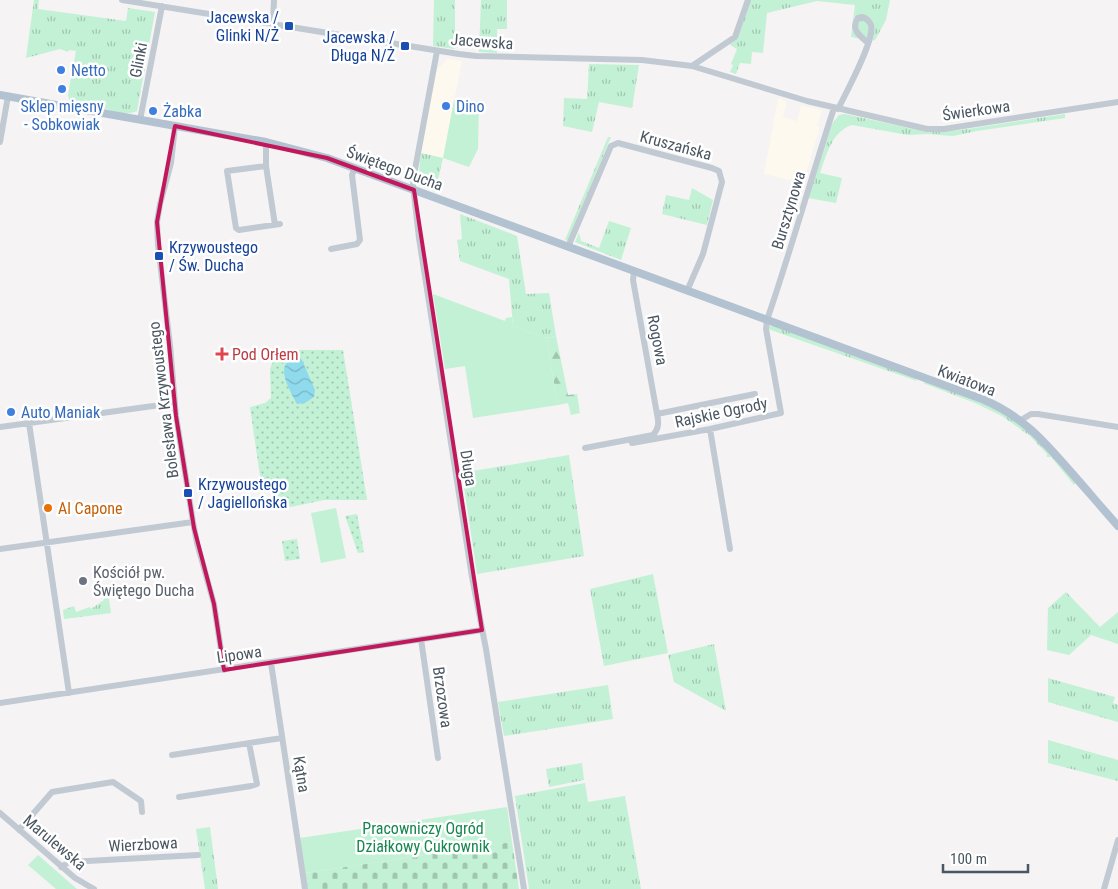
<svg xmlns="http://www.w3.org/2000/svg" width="1118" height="889" font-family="'Roboto Condensed',sans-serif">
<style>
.commercial{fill:#fdf9ef}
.grass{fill:url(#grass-tufts)}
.forest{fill:url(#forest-firs)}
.cemetery{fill:url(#cemetery-stones)}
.park{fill:url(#park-dots)}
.garden{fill:#c3f1d5}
.water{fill:url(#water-waves)}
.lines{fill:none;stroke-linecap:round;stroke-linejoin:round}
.minor{stroke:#c1cad2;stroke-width:6}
.major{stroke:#b3c2d1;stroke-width:8}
.marked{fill:none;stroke:#c2185b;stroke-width:4;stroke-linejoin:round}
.transit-dot{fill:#1a4fb4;stroke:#fff;stroke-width:2}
.shop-dot{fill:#3f7fe0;stroke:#fff;stroke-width:2}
.health-dot{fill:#e0444e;stroke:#fff;stroke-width:2}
.food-dot{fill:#e8710a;stroke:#fff;stroke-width:2}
.worship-dot{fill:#6b7280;stroke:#fff;stroke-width:2}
.labels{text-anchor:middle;stroke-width:5;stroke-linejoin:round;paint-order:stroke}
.transit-label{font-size:16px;fill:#164399;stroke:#fff;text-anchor:end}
.street-label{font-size:16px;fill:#4a5661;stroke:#fff}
.shop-label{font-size:16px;fill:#366cbe;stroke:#fff;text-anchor:start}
.health-label{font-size:16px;fill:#be3a42;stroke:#fff;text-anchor:start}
.food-label{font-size:16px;fill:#c56008;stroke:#fff;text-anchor:start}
.worship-label{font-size:16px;fill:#5b616d;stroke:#fff;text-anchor:start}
.park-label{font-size:16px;fill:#17864f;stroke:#fff}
</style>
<defs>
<pattern id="grass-tufts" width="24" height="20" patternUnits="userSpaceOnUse" patternTransform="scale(1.25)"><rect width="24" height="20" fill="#c3f1d5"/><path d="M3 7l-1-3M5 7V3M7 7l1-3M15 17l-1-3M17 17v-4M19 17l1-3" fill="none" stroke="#a0c6b0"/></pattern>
<pattern id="forest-firs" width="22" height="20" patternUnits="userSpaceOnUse" patternTransform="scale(1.25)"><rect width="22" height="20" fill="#c3f1d5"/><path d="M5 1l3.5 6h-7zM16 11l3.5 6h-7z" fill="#a0c6b0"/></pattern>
<pattern id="cemetery-stones" width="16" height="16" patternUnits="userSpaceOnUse" patternTransform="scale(1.25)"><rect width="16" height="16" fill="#c3f1d5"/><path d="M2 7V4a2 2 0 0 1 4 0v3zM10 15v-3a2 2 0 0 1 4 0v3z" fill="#a0c6b0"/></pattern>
<pattern id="park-dots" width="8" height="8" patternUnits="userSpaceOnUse" patternTransform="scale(1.25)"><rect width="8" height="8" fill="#c3f1d5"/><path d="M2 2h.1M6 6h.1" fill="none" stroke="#a0c6b0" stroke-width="1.8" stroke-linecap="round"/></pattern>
<pattern id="water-waves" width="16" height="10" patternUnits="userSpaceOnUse" patternTransform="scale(1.25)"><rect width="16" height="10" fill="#90daee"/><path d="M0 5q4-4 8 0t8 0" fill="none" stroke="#78b4c4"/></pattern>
</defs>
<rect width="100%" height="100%" fill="#f5f3f3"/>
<!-- commercial -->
<path class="commercial" d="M447 59 462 61 443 158 421 153 437 69Z
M778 98 787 101 783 117 797 121 801 105 822 110 817 126 820 127 803 183 764 174Z"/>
<!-- grass -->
<path class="grass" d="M34 0H39L38 9 126 21 128 8 155 12 137 111C122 118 102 106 86 104 81 103 76 104 70 104L68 95 76 51 69 50 68 52 60 49 26 58Z
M434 0H455V49L433 46Z
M481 0H507V29H497V53L479 52Z
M749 0H890L886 20 875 40 865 43 861 39 851 37 855 5 817 1 767 13 763 53 752 52 751 64 740 63 736 74 730 72 733 65 731 64 737 49 730 45 736 38Z
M589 64 639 65 632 108 599 102 592 132 563 126 564 98 587 99Z
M845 114 927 132 961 130 1065 114V118L977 131 953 136 927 134 908 135 852 125C832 131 826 156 820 173L842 178 836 203 808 198 832 124 839 115Z
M608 137H611L568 241 565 240Z
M421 153 443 158 435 192C432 190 426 189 423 187 417 182 420 160 421 153Z
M692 188 713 200 707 225 662 214 666 195 689 200Z
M460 214 517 236 526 294 549 293 556 336 546 338 513 326 509 279 460 261 457 240 462 239Z
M609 221 631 228 621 260 575 242 579 233 581 241 599 248Z
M769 326H773L915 377 917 381 768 329Z
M927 381C963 395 1002 407 1031 433 1047 447 1061 466 1076 482L1074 485 1051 457H1047V454L1030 436 1002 416 975 403 923 383Z
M569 455 584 556 477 574 461 467 473 471Z
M653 574 668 653 604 666 590 589Z
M108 592 111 613 64 619 63 610 74 606 76 612 90 607 91 609 104 600 103 595Z
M1066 592 1100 627 1118 612V644L1091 635 1069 655 1047 650 1048 608Z
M714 644 726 711 674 682 668 655Z
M1048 678 1115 697 1113 703 1118 705V722L1048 702Z
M608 685 613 719 504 736 498 702Z
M1048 740 1118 760V781L1048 763Z
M582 763 584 780 549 787 546 769Z
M585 783 588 802 625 796 641 889H529L515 796Z
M210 827 218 889H205L196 829Z"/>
<!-- forest -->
<path class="forest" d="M556 336 568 395 577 394 580 413 571 415 568 403 558 405 546 338Z"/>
<!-- cemetery -->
<path class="cemetery" d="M512 842 519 889H308L305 873Z"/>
<!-- park -->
<path class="park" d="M293 350H343L367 500H324L291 507 261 483 250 407 265 403 271 398 270 369 272 363Z
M357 514 364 552 358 553 345 516Z
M297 539 300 559 285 561 282 541Z"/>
<!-- garden -->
<path class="garden" d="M454 100 479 101 478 149 469 167 443 158Z
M433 294 505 321 506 318 512 317 513 326 546 338 558 405 473 418 465 366 445 369Z
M336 508 346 558 321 563 311 513Z
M507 807 512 842 305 873 300 838Z
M38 855 77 889H56L28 865Z"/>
<!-- water -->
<path class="water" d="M300 358 302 360 315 390 314 397 305 403 297 404C289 388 271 360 300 358Z"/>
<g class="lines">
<!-- minor -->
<path class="minor" d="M122 0 459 54 476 56 642 60 692 66 807 101 927 129H944L1118 102
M273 24 274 0
M437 51 414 175 413 185 419 238 472 577 486 649 524 889
M692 66 735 37 748 0
M838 109C846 93 875 40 871 25 869 20 866 18 862 17L858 18C850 29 860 36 868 43
M140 120 162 6
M175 126 171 163 160 204 157 222 158 245 170 345 176 416 193 522 197 543 214 604 224 670
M0 142 8 96
M266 142V166L275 225
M266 166 227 171 236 228 239 230 280 224
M568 247 611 146 618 143 712 168 719 171 722 182 703 254 687 291
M331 249 357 244 360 240 352 175 355 168
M634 271 633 280 657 414 755 394
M1021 420 1031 414H1038L1118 427
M29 423 69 693
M0 427 175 403
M710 429 730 549
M632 443 710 429 781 413 766 329 767 320C791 250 811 178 834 108
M585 448 653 435C659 428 659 423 657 414
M0 549 193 522
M421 639 438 758
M271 663 305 889
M0 703 482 630
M172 755 282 738
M179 797 251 786 257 784 249 743
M0 813 75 878 94 889
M19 830 52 792 113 782 141 801 142 812
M61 867 69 862 198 855
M1104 889 1118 840"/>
<!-- major -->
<path class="major" d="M0 95 266 142 327 158 982 399C1021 415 1043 440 1070 471 1086 489 1102 508 1118 526"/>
</g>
<!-- marked area -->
<path class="marked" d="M175 126 327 158 414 190 482 630 224 670 214 604 194 528 176 416 157 222Z"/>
<!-- markers -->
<g class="transit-dot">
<rect x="284" y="21" width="10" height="10" rx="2.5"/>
<rect x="400" y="41" width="10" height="10" rx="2.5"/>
<rect x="154" y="251" width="10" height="10" rx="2.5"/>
<rect x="183" y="488" width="10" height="10" rx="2.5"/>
</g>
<g class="shop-dot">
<circle cx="61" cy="70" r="5"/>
<circle cx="62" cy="89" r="5"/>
<circle cx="446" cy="106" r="5"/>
<circle cx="153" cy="111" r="5"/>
<circle cx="11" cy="412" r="5"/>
</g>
<path class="health-dot" d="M219.5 346.5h5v5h5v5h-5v5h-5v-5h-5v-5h5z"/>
<circle class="food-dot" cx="48" cy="508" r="5"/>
<circle class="worship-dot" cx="83" cy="581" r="5"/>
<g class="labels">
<!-- transit labels -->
<g class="transit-label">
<text x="279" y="23">Jacewska /<tspan x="279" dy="18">Glinki N/Ż</tspan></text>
<text x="395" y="43">Jacewska /<tspan x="395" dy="18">Długa N/Ż</tspan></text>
<text x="169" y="253" text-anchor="start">Krzywoustego<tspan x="169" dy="18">/ Św. Ducha</tspan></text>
<text x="198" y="490" text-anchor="start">Krzywoustego<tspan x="198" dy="18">/ Jagiellońska</tspan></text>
</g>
<!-- street labels -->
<g class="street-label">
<text transform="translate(482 41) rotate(4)" y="6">Jacewska</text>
<text transform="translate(138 60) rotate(-79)" y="6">Glinki</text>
<text transform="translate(976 110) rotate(-8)" y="6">Świerkowa</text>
<text transform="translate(676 145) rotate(15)" y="6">Kruszańska</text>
<text transform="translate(395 168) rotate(20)" y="6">Świętego Ducha</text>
<text transform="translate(788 210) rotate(-73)" y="6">Bursztynowa</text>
<text transform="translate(658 340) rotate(79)" y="6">Rogowa</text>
<text transform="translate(967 380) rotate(21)" y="6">Kwiatowa</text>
<text transform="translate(163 400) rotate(-97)" y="6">Bolesława Krzywoustego</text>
<text transform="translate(721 412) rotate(-12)" y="6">Rajskie Ogrody</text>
<text transform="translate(469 468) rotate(81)" y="6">Długa</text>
<text transform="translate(239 654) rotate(-8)" y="6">Lipowa</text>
<text transform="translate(443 697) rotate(82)" y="6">Brzozowa</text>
<text transform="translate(302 774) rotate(81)" y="6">Kątna</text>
<text transform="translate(55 842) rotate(40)" y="6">Marulewska</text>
<text transform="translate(143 844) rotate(-3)" y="6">Wierzbowa</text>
</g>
<!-- shop labels -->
<g class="shop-label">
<text x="71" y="76">Netto</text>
<text x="62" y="112" text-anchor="middle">Sklep mięsny<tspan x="62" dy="18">- Sobkowiak</tspan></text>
<text x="456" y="112">Dino</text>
<text x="163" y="117">Żabka</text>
<text x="21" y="418">Auto Maniak</text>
</g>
<!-- health labels -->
<g class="health-label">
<text x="232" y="360">Pod Orłem</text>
</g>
<!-- food labels -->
<g class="food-label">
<text x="58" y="514">Al Capone</text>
</g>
<!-- worship labels -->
<g class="worship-label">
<text x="93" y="578">Kościół pw.<tspan x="93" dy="18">Świętego Ducha</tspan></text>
</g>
<!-- park labels -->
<g class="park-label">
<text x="423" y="834">Pracowniczy Ogród<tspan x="423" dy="18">Działkowy Cukrownik</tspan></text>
</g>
</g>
<!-- scale -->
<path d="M943 864v8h85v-8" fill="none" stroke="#4a5661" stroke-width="2.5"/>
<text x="950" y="864" font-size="15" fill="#4a5661" stroke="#ffffff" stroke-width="4" paint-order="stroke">100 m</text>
</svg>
